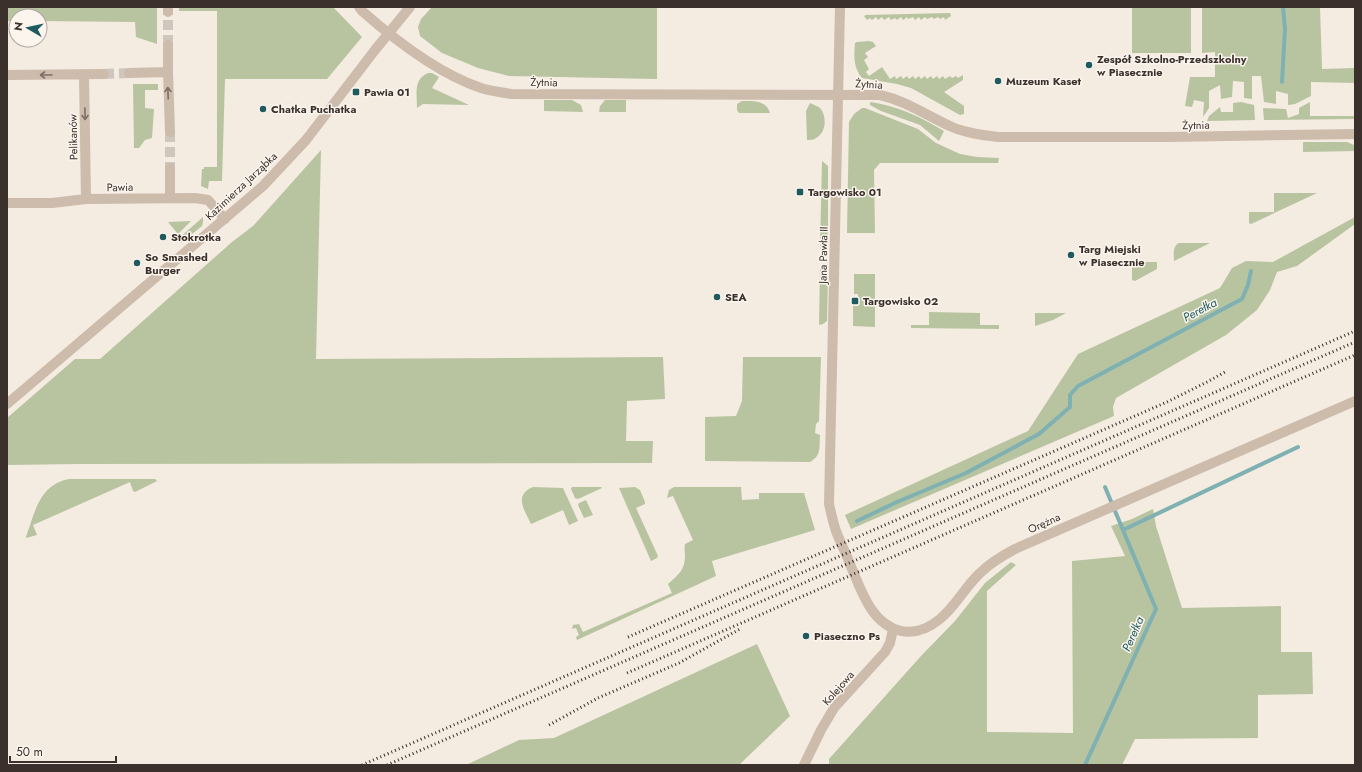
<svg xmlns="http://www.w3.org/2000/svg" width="1362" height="772" font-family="Jost,sans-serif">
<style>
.green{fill:#b8c4a0}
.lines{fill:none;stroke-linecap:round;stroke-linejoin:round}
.stream{stroke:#7fb0b2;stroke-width:4}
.minor-tunnel{stroke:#cfc6bd;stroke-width:10;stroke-dasharray:10 5;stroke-linecap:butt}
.minor{stroke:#cdbbac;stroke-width:10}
.tertiary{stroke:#cdbbac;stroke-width:10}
.rail{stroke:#3b302b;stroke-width:3;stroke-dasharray:1 3;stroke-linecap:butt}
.oneway{stroke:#7d6f65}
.poi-dot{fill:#1f5a5e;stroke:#fbf5ee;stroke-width:1.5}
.labels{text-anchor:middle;stroke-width:3;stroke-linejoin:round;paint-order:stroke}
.poi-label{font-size:11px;font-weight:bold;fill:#3b302b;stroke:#fbf5ee;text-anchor:start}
.street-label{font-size:11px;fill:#3b302b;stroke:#fbf5ee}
.water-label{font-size:12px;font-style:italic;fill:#1f5a5e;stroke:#fbf5ee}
</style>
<rect width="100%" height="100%" fill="#f4ebe1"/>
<!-- green -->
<path class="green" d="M7 7H157V44L136 37 135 22 40 21V16H16V21H7Z
M179 7H333L362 37 327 79H225L222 181H209L208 189 201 186 202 169H204V167H217V11H179Z
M432 7H657V79L509 76 478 68 442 53 420 36 418 27 421 19Z
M1132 7H1191V53H1132Z
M1202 7H1320L1322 69 1355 68V83L1311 82V96L1295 104 1288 105V94L1276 91V104L1264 102 1261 76H1252V99L1244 98V82L1233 81 1232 97 1221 99 1220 85 1209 91V108L1203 117 1204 102 1194 100 1192 107 1185 106 1190 77H1215V52L1202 53Z
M950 13 951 16 945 20 944 17 940 19 938 17 934 19 932 17 927 19 925 17 921 20 919 17 915 20 913 17 908 19 907 17 903 20 901 17 897 20 895 18 891 20 889 17 884 20 882 17 878 20 876 17 872 20 870 18 867 20 864 16 866 15Z
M869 41 873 42 876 46 865 53 868 57 864 60 869 69 866 72 869 76 882 67 890 79 895 76 896 79 901 76 903 79 907 76 909 79 913 76 915 79 919 76 921 79 925 76 927 79 931 76 933 79 937 76 939 79 943 76 945 79 950 76 952 78 956 76 958 78 963 75V80L944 92 964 106V114L960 115 911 88 897 84 862 78C853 67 854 56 855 43L857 42Z
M428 73H432L439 77 432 88 469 105 423 104 417 108C417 95 413 79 428 73Z
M133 84H158V90H145V108L154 109 152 138 145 140 139 148H134Z
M544 100H572L581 105 583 112 544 111Z
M605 100H626V112H599L600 106Z
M742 101C753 101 766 100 770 113H739L737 110V104Z
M870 102C898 106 921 117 944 131L939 141 920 125 881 111 870 105Z
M1241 102 1254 105 1255 120 1207 121 1209 116 1220 107 1221 112H1233V103Z
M1310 102V116H1355V119L1264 120 1263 108 1286 109 1288 118 1299 114V108Z
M810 103C814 105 818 106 821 109 827 118 826 133 816 138 814 140 810 140 807 140L806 111Z
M862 108H865L918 129 936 143 960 154 977 157 999 158 998 163H880L874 170 875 233H847L849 122 854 114Z
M1303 142H1347L1354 145 1355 151 1303 152Z
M321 150 316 359 663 357 665 399 627 401 626 441H653L652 463 79 464 7 465V418L75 359H100L232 242 253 226Z
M822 161 828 166V241L824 247 820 249Z
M1274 193H1317L1251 224 1249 223V212H1274Z
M203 217V222L202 226 181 243 178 239Z
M1355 217V224L1297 266 1277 272 1270 290 1257 310 1226 335 1116 398 1113 407 1114 416 851 529 845 515 1028 431 1078 354 1220 288 1232 268 1246 261 1273 262Z
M191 221 178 234 168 222Z
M1179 243H1210L1174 261C1174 254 1172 247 1179 243Z
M1132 262H1157V269L1135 281 1132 280Z
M820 269 828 274 827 321 823 324 819 325Z
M854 274H875V327L853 326V306H858V294H854Z
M929 312 980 313V325H999V329L911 328V325H929Z
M1035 313H1066L1053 320 1035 326Z
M743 357H821L819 421 816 424 815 433 820 435C819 448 822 455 810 462L705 461V417L736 416 742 401Z
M69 479H155L157 481 135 492 133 491 130 482 33 525 37 535 26 538V537C35 512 39 485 69 479Z
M533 487 563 488 578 521 569 525 563 510 531 524C525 511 513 495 533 487Z
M572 487H601L602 488 578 499 575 498 571 489Z
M635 487 640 490 645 502V504L636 508 658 556 657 558 651 561 619 488Z
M674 487H741L742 500 759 499V493H804L815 530 712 561 716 576 577 640 576 637 579 635 576 628 572 629 573 625 579 624 583 632 672 593 668 584C677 576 685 570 685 557 685 552 684 548 685 544L693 540 673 496 667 498 669 490Z
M586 500 593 515 584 518 578 505 579 503Z
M1153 509 1156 526 1182 608 1281 606V652H1312L1313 694 1258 695V738L1135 739 1122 765H829V759L921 656 955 621 985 583 1011 562 1016 565 987 591V732L1073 733 1072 561 1125 556 1111 526 1132 519Z
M757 644 790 716 739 765H466L519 740 554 738Z"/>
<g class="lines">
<!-- stream -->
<path class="stream" d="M1282 82 1285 29 1283 7
M857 521 897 502 966 473 1039 434 1070 407V395L1078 386 1242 299 1248 285 1251 271
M1123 530 1298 447
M1085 765 1156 609 1105 487"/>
<!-- minor-tunnel -->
<path class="minor-tunnel" d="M168 45V12
M104 74 129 73
M170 132V168"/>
<!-- minor -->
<path class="minor" d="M359 7 362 11C395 40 439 74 481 88 490 91 501 92 511 94L880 95C907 101 927 116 952 127 966 133 982 135 998 137H1169L1355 134
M168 12V7
M168 72V45
M129 73 168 72 170 132
M7 75 104 74
M84 75 86 199
M170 168V198
M7 203H52L86 199 195 198 208 200 225 219
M7 404 263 186 306 140 375 50 410 7"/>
<!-- tertiary -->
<path class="tertiary" d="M840 7 829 504C831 513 833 522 836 531 840 542 846 553 850 564 861 590 871 624 901 631 915 634 929 628 940 619 956 606 965 587 980 573 990 563 1002 556 1015 549L1355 401
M804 765 821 730 834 708 885 652 890 643 893 629"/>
<!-- rail -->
<path class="rail" d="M628 637 1167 402 1207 382 1225 372
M627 673 1355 355
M549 725 598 698 679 663 740 629
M362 765 1355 331
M387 765 1355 342"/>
</g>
<!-- one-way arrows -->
<defs><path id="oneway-shaft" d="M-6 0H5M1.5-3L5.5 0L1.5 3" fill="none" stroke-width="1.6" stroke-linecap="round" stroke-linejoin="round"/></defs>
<g class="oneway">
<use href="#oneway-shaft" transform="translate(46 75) rotate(180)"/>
<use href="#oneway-shaft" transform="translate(168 93) rotate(-92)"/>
<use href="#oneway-shaft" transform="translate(85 114) rotate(89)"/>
</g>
<!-- markers -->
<g class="poi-dot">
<circle cx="1089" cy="65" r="4"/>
<circle cx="998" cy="81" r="4"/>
<rect x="352" y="88" width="8" height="8" rx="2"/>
<circle cx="263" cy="109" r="4"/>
<rect x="796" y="188" width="8" height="8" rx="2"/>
<circle cx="163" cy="237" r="4"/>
<circle cx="1071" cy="255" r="4"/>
<circle cx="137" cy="263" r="4"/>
<circle cx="717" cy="297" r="4"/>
<rect x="851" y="297" width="8" height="8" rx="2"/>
<circle cx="806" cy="636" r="4"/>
</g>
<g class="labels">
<!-- poi labels -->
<g class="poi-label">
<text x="1097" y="63">Zespół Szkolno-Przedszkolny<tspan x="1097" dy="13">w Piasecznie</tspan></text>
<text x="1006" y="85">Muzeum Kaset</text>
<text x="364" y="96">Pawia 01</text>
<text x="271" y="113">Chatka Puchatka</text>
<text x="808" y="196">Targowisko 01</text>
<text x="171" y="241">Stokrotka</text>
<text x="1079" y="253">Targ Miejski<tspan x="1079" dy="13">w Piasecznie</tspan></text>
<text x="145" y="261">So Smashed<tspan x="145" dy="13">Burger</tspan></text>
<text x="725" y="301">SEA</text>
<text x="863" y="305">Targowisko 02</text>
<text x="814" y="640">Piaseczno Ps</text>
</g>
<!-- street labels -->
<g class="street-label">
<text transform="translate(544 82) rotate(1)" y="4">Żytnia</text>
<text transform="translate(869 84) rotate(3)" y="4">Żytnia</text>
<text transform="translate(1196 125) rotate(-1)" y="4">Żytnia</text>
<text transform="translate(73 137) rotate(-91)" y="4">Pelikanów</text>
<text transform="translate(241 186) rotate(-43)" y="4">Kazimierza Jarząbka</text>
<text transform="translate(120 187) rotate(-1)" y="4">Pawia</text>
<text transform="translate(823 255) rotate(-89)" y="4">Jana Pawła II</text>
<text transform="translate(1044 523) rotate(-24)" y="4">Orężna</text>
<text transform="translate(838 688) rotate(-49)" y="4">Kolejowa</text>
</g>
<!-- water labels -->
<g class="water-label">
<text transform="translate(1200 310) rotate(-28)" y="4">Perełka</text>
<text transform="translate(1133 634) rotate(-66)" y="4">Perełka</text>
</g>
</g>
<!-- border -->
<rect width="1362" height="772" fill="none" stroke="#3b302b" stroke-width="16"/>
<!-- north arrow -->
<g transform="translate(28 28) rotate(279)"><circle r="19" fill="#fbf5ee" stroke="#aea6a0"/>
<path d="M0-3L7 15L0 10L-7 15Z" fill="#1f5a5e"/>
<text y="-6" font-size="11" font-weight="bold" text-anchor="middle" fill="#3b302b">N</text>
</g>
<!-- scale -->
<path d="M10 756v6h106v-6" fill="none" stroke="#3b302b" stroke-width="2"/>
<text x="16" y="756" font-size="12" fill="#3b302b" stroke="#fbf5ee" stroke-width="3" paint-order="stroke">50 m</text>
</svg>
